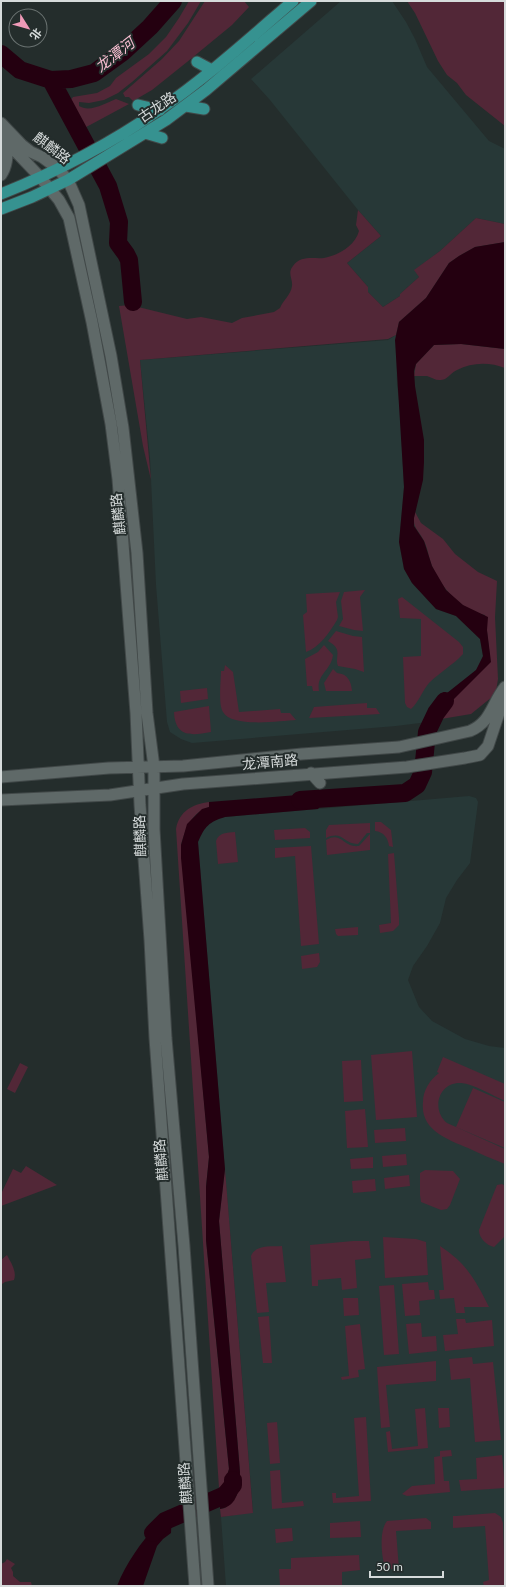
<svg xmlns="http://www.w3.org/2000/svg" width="506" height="1587" font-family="Lato,'Noto Sans SC',sans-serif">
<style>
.built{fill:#273837}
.green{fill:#522737}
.water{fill:#240010}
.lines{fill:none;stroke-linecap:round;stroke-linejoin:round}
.river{stroke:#240010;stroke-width:18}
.secondary-casing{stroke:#414848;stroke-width:13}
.primary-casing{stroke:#414848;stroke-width:13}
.secondary{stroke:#5f6968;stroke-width:11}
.primary{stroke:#369290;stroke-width:11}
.labels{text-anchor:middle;stroke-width:4;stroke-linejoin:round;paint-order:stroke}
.street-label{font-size:14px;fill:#d6dbdb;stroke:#242d2c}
.water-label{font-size:15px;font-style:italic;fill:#f8bed1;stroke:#242d2c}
</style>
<rect width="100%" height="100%" fill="#242d2c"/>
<!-- built -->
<path class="built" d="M341 1H392L406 22 415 39 427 67 489 141 505 149V224L476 218 440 251 415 270 419 277 400 294V296L383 307 368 292V287L347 263 381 236 358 210 270 100 251 79Z
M396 335 397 385 400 408 404 487 399 542 404 569 412 583 436 609 456 616 480 639 483 657 481 663 476 670 431 716 428 722 396 726 192 743 181 739 170 732 167 722 156 585 150 458 140 360 388 340Z
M469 796 476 798 478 802 470 863 457 880 446 898 440 923 427 946 413 966 408 980 419 1007 432 1021 465 1039 489 1046 505 1048V1586H226L221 1517 253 1512 198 842 204 829 213 820 225 817Z"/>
<!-- green -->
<path class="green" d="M189 1H201L188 23 167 51 132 82 118 93 104 100 89 103 79 102V106C90 113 106 103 116 99L129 104 90 125 86 127 82 126 69 102 73 97 97 93 110 86 116 78 149 54 166 37 179 18Z
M205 1H244L249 7 232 25 187 62 152 90 133 101 129 97H125L123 93 162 59 179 41Z
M407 1H505V126L466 95 457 83 447 75 438 61 415 13Z
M358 210 381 236 347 263 368 287V292L383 307 400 296V294L419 277 414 270 440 251 476 218 505 224V242L475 247 459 256 449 263 426 298 399 322 396 335 388 339 140 360 151 480 143 446 119 306 130 305 187 319 201 317 232 323 242 318 274 312 280 308C283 300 291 295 292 286 293 279 287 273 293 266 301 255 313 259 324 258 339 255 355 246 359 231L356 225Z
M461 344 505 349V368C490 362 472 362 457 370 452 372 449 377 445 379 437 382 433 378 427 376 423 376 418 376 414 376L416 364 434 345Z
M415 512 421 523 443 539 455 554 478 572 497 581 495 617 498 679 496 691 492 697 471 714 435 720 490 657 485 615C461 610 442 589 432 566 429 559 428 550 425 543 419 529 411 529 415 512Z
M365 590 360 597 363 631 354 630 339 626 343 619 341 601 344 592Z
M340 592 336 602 338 617 337 620C329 633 320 647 306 652L303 615 307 612 306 594Z
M402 597 459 642 463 647V654C453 665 440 672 429 683 422 691 419 702 411 709L407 707 405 703 403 657 421 656V619L400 618 398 599Z
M336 631 353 636 362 637 364 672 355 669 338 666C334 656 344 650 328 641Z
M324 645 333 655C331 671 316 674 319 691H313L312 686H307L305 659 318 652Z
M225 665 233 672 239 712 280 709 281 713H290L296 720C280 721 232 728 223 712 218 704 221 681 221 671H224Z
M333 669 337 673C348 674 351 681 352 691H326L324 683Z
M207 688 208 699 181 703 180 691Z
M367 703V708H376L380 714 309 718 314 707Z
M209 706 211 732C191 736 175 737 174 712Z
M209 802V807C191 813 186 828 181 845L209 1157 206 1187V1240L229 1469 224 1484 219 1488 176 829C179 811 193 804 209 802Z
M375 822H381L391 830 393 847 389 846C388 838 384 832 375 831Z
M370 823V833H367L358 844C343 844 343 830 326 838V830L329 825Z
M305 828 310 832V838L275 840 274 830Z
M235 832 238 862 218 864 216 841C219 832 227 833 235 832Z
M370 834V850L327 855 326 840C343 831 342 848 359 846Z
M311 846 319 944 301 946 295 856 275 858V848Z
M394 853 399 918V925L393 931 380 933 379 925 391 923 388 854Z
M358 927V935L338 936 336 934 335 929Z
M319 953 320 962 317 967 302 969 301 956Z
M412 1051 417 1117 376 1120 371 1055Z
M443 1057 505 1084V1101C493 1096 474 1084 461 1083 438 1082 431 1110 447 1123L505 1149V1164C493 1159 480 1154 468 1148 447 1139 420 1130 423 1102 423 1090 430 1080 439 1073L437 1072Z
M361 1060 363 1101 344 1102 342 1061Z
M20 1063 28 1067 15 1093 7 1089Z
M473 1088 505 1102V1148L456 1127Z
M365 1109 368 1147 347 1148 345 1111Z
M405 1128 406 1141 375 1143 374 1130Z
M406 1154 407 1165 383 1167 382 1156Z
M373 1157V1168L351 1169 350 1159Z
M26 1166 57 1185 1 1206V1194L13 1169 21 1173Z
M225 1169 253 1513 221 1517 220 1509 225 1508 237 1495 240 1472 219 1221Z
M425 1170 453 1171 460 1179 450 1205 447 1209 441 1210 421 1202 420 1195V1173Z
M409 1175 410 1186 385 1189 384 1178Z
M375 1179 376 1191 353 1193 352 1181Z
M502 1184 505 1186V1236L494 1247C486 1245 479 1238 479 1230L497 1185Z
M383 1237 416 1239 426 1242 428 1275 385 1278Z
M353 1241H369L371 1258 355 1260 357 1288 342 1290 341 1278 318 1280V1286H312L310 1245Z
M282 1246 286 1282 266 1283 269 1312 257 1313 251 1256C256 1244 271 1247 282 1246Z
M440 1246C466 1263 475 1279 489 1307H464L465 1313H456L454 1298 440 1299 439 1290H444Z
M7 1255C11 1263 17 1271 14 1280L5 1282 2 1284 1 1292V1260Z
M428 1282 429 1290H434L435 1299 419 1301 420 1315 405 1316 402 1284Z
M394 1285 399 1354 384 1355 379 1286Z
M343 1298H358L359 1315 344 1316Z
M269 1316 272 1363H263L258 1317Z
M456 1319H465L466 1323 492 1320 494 1346 445 1351 443 1335 458 1334Z
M421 1323 422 1337 436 1336 437 1351 409 1354 406 1324Z
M360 1324 365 1369 358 1370 359 1377 342 1380 341 1377 349 1376 345 1326Z
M472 1357 473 1364 493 1362 501 1440 475 1442 470 1378 451 1380 449 1359Z
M436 1361V1381L386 1385 390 1427 381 1428 377 1367Z
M425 1408 428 1448 388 1452 386 1432 390 1431 392 1449 418 1446 415 1409Z
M438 1408H449L450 1427 439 1428Z
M366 1417 371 1501 333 1503 332 1493H336V1498L359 1496 354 1418Z
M277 1422 280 1463 270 1464 267 1423Z
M451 1450 452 1456 442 1457 444 1481H449L450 1492 407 1496 402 1494 412 1486 435 1484 434 1457 440 1456V1451Z
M502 1455 505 1488 461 1491 459 1480 477 1479 476 1458Z
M280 1470 282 1503 303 1501 304 1506 272 1509 270 1471Z
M495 1513 501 1517 503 1523 505 1586H484L483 1582 489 1580 485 1526 453 1528V1516H456Z
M426 1518 431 1522V1529L396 1531 399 1569H386C381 1559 379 1530 387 1521Z
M360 1521 361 1537 330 1538V1523Z
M292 1528 293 1541 276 1543 275 1529Z
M359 1555 360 1570 342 1572V1586H280L279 1569H291V1558Z
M7 1559 15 1564 11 1568 13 1572V1576L20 1582H31L32 1586H1V1564L5 1562Z"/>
<!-- water -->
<path class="water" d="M505 242V349L461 344 434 345 416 364 414 371 415 386 424 440V462L423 480 414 518V526L424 541 432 566 446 590 463 605 488 617 487 630 491 662 438 715 435 720 428 722 441 700 447 693 476 670 483 656 480 639 456 616 436 609 412 583 404 569 399 542 404 487 395 340 399 322 426 298 449 263 459 256 475 247Z
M323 793V802L318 809 225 817C209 822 205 826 198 842L225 1169 219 1221 240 1472C239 1488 239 1506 220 1509L219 1488 224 1484 229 1469 206 1240V1187L209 1157 181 858V845L187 824 202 809 209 807V802Z
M172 1509 171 1533 163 1539 157 1546 143 1586H117C129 1556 149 1532 172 1509Z"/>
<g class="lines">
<!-- river -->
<path class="river" d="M1 54 20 70 51 80 71 79 94 73 123 52 150 27 173 1
M51 80 108 186 119 222 118 243 126 254 129 260 133 302
M300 800 405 793 417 785 423 772 427 732 436 713 445 701
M153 1533 165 1521 225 1495 233 1485V1480"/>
<defs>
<path id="secondary" d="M1 123 22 145 31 152 42 157 57 168 68 180 79 205 111 356 123 428 137 553 147 713 154 767V829L166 1038 184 1246 208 1586
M1 136 40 177 59 200 69 218 92 322 111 424 118 479 136 713 140 805 150 940 155 1038 195 1586
M1 175C8 165 7 154 7 143
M311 773 320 783
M1 777 109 768 183 766 302 754 399 747 470 731C491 722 491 705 505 687
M1 800 110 795 183 784 407 767 465 758 480 755 488 746 501 707 505 700"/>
<path id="primary" d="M197 62 212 70
M138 105 160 110
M186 106 204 109
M145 133 162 138
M1 194C56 172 110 144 159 110 206 78 250 38 293 1
M1 209 32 197 68 180 166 120 206 90 311 1"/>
</defs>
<!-- secondary casing -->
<use href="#secondary" class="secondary-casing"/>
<!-- primary casing -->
<use href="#primary" class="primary-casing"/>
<!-- secondary -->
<use href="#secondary" class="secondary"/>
<!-- primary -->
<use href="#primary" class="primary"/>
</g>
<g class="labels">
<!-- street labels -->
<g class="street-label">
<text transform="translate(157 107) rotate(-34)" y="5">古龙路</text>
<text transform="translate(52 148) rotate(37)" y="5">麒麟路</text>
<text transform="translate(118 514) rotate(-96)" y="5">麒麟路</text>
<text transform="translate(270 762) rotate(-5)" y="5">龙潭南路</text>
<text transform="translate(140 836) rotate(-92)" y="5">麒麟路</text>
<text transform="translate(161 1160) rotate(-95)" y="5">麒麟路</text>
<text transform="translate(185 1483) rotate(-94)" y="5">麒麟路</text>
</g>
<!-- water labels -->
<g class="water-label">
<text transform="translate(115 55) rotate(-38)" y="5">龙潭河</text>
</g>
</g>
<!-- border -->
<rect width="506" height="1587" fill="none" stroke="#d6dbdb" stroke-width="4"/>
<!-- north arrow -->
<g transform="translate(28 28) rotate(127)"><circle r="19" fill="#242d2c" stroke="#6b7372"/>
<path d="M0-3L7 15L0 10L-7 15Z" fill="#ef9ab8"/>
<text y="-6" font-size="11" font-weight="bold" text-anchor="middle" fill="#d6dbdb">北</text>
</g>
<!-- scale -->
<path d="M370 1571v6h73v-6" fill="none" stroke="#d6dbdb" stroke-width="2"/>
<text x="376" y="1571" font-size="12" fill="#d6dbdb" stroke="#242d2c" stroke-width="3" paint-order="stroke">50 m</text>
</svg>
